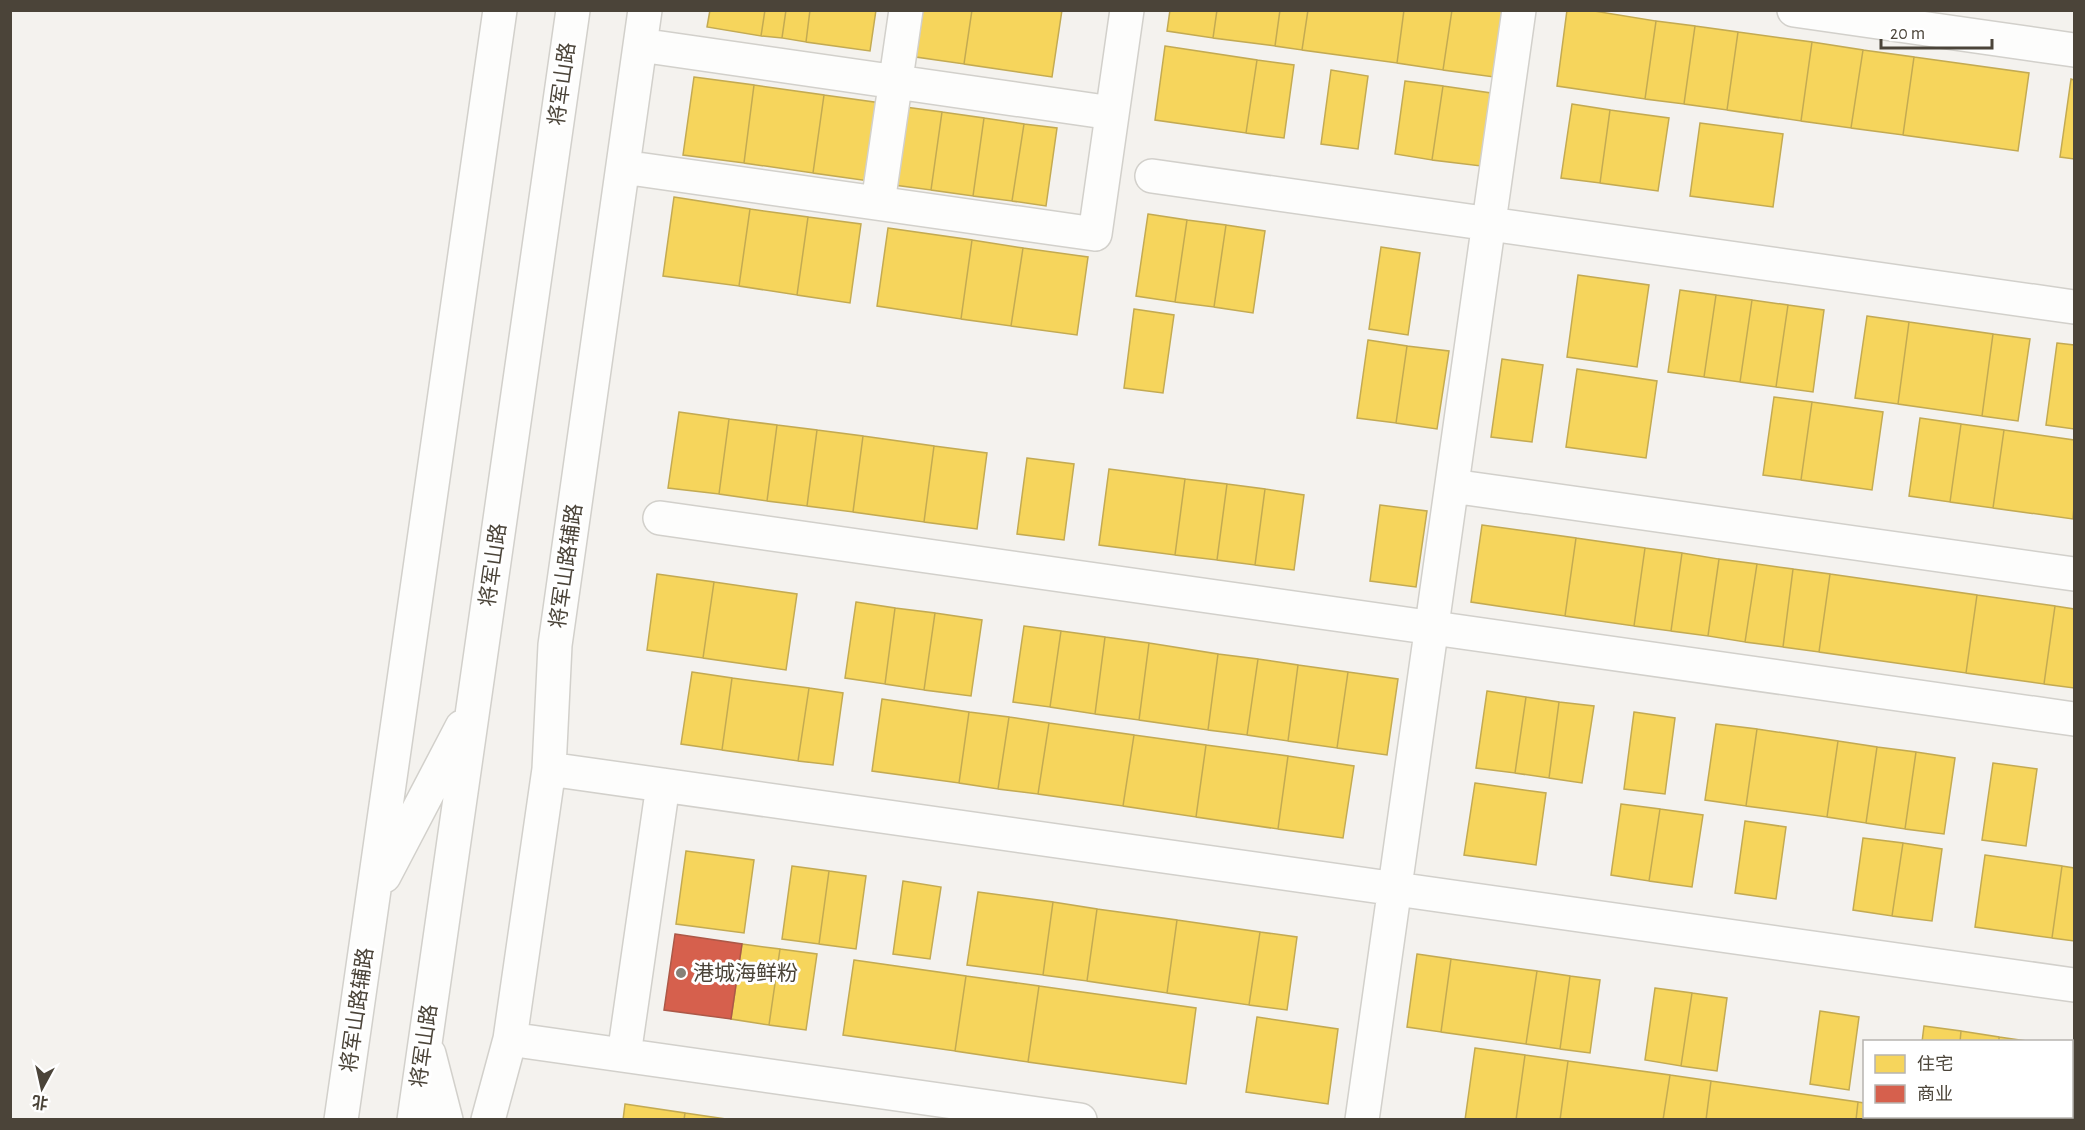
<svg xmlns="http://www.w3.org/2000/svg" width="2085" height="1130" font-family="'Alegreya Sans','Noto Sans SC',sans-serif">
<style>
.homes{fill:#f6d55c;stroke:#c3aa52;stroke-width:1.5}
.shops{fill:#d6604d;stroke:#ac5847;stroke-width:1.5}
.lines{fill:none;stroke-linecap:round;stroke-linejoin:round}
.minor-casing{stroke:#d2d0cb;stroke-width:36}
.minor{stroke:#fdfdfc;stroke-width:33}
.poi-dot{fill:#868178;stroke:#fff;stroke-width:2}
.labels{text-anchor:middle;stroke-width:6;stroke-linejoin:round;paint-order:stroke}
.street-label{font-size:21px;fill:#4b4439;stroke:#fff}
.poi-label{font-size:21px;fill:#4b4439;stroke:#fff;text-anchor:start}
</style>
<rect width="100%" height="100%" fill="#f4f2ee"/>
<!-- homes -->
<path class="homes" d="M710 10H765L761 36 707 27Z
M765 10H786L782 38 761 36Z
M786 10H810L806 42 782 38Z
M810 10H876L870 51 806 42Z
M923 10H972L964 64 916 57Z
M972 10H1062L1052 77 964 64Z
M1170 10H1217L1213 38 1167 31Z
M1217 10H1280L1275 46 1213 38Z
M1280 10H1308L1302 50 1275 46Z
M1308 10H1404L1397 63 1302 50Z
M1404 10H1452L1443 70 1397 63Z
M1452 10H1504L1494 77 1443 70Z
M1567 10H1588L1656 21 1645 99 1557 86Z
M1656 21 1695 26 1684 104 1645 99Z
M1695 26 1738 32 1727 110 1684 104Z
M1738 32 1812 42 1801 121 1727 110Z
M1812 42 1863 50 1851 128 1801 121Z
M1165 46 1257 60 1246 133 1155 120Z
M1863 50 1914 57 1903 135 1851 128Z
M1914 57 2029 73 2018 151 1903 135Z
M1257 60 1294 65 1284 138 1246 133Z
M1331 70 1368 76 1358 149 1321 144Z
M694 77 754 85 744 163 683 155Z
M2071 79 2074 80V159L2060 157Z
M1405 81 1443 86 1432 160 1395 154Z
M754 85 824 95 813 173 744 163Z
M1443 86 1491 93 1481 166 1432 160Z
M824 95 881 103 869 181 813 173Z
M1572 104 1610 110 1600 183 1561 178Z
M905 107 942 112 931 190 894 185Z
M1610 110 1669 118 1658 191 1600 183Z
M942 112 984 118 973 196 931 190Z
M984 118 1024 124 1012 201 973 196Z
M1700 123 1783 134 1773 207 1690 196Z
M1024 124 1057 128 1046 206 1012 201Z
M674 197 750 209 739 286 663 276Z
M750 209 808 217 797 295 739 286Z
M1148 214 1187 220 1175 302 1136 296Z
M808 217 861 224 850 303 797 295Z
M1187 220 1226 225 1214 307 1175 302Z
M1226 225 1265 231 1253 313 1214 307Z
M888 228 972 240 961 319 877 306Z
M972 240 1023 248 1011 326 961 319Z
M1381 247 1420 253 1408 335 1369 329Z
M1023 248 1088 257 1077 335 1011 326Z
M1578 275 1649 285 1637 367 1567 357Z
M1680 290 1716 295 1704 377 1668 372Z
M1716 295 1752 300 1740 382 1704 377Z
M1752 300 1788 305 1776 387 1740 382Z
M1788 305 1824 310 1813 392 1776 387Z
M1134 309 1174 315 1163 393 1124 388Z
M1867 316 1909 322 1898 404 1855 398Z
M1909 322 1993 334 1982 416 1898 404Z
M1993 334 2030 339 2018 421 1982 416Z
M1368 340 1407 346 1396 423 1357 418Z
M2057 343 2074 345V429L2046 425Z
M1407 346 1449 351 1437 429 1396 423Z
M1502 359 1543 365 1532 442 1491 437Z
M1577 369 1657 381 1646 458 1566 447Z
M1774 397 1812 402 1801 480 1763 475Z
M1812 402 1883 412 1872 490 1801 480Z
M679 412 729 419 719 494 668 488Z
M1920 418 1961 424 1950 502 1909 496Z
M729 419 777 425 767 501 719 494Z
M1961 424 2004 430 1993 508 1950 502Z
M777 425 817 430 807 506 767 501Z
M817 430 863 436 853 512 807 506Z
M2004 430 2074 440V506L2073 519 1993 508Z
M863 436 934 446 924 522 853 512Z
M934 446 987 453 977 529 924 522Z
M1027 458 1074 464 1064 540 1017 534Z
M1109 469 1185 479 1175 555 1099 545Z
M1185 479 1227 484 1217 560 1175 555Z
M1227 484 1265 489 1255 565 1217 560Z
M1265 489 1304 495 1294 570 1255 565Z
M1380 505 1427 511 1416 587 1370 581Z
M1482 525 1576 538 1565 616 1471 602Z
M1576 538 1645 548 1634 626 1565 616Z
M1645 548 1682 553 1671 631 1634 626Z
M1682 553 1719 559 1708 636 1671 631Z
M1719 559 1757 564 1745 642 1708 636Z
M1757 564 1793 569 1783 647 1745 642Z
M1793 569 1830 574 1819 652 1783 647Z
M657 574 714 582 703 658 647 650Z
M1830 574 1977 595 1966 673 1819 652Z
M714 582 797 594 786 670 703 658Z
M1977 595 2055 606 2044 684 1966 673Z
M856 602 895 608 885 684 845 678Z
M2055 606 2074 609V688L2044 684Z
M895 608 935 613 924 690 885 684Z
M935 613 982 620 971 696 924 690Z
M1024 626 1061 631 1050 707 1013 702Z
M1061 631 1105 637 1095 714 1050 707Z
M1105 637 1149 643 1139 720 1095 714Z
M1149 643 1218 654 1208 730 1139 720Z
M1218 654 1258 659 1247 735 1208 730Z
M1258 659 1298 665 1288 741 1247 735Z
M1298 665 1348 672 1337 748 1288 741Z
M692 672 732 678 722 750 681 744Z
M1348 672 1398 679 1387 755 1337 748Z
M732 678 809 688 798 761 722 750Z
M809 688 843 693 833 765 798 761Z
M1487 691 1526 697 1515 773 1476 768Z
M1526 697 1559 702 1549 778 1515 773Z
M882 699 969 712 959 783 872 771Z
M1559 702 1594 706 1582 783 1549 778Z
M969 712 1009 717 998 789 959 783Z
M1634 712 1675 718 1665 794 1624 789Z
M1009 717 1049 723 1038 794 998 789Z
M1049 723 1134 735 1123 806 1038 794Z
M1716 724 1757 729 1746 806 1705 800Z
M1757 729 1838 741 1827 817 1746 806Z
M1134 735 1206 745 1196 817 1123 806Z
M1838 741 1877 747 1866 823 1827 817Z
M1206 745 1288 756 1278 829 1196 817Z
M1877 747 1916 752 1905 829 1866 823Z
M1916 752 1955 758 1944 834 1905 829Z
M1288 756 1354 766 1343 838 1278 829Z
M1993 763 2037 769 2026 846 1982 840Z
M1475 783 1546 793 1536 865 1464 855Z
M1621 804 1660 809 1649 881 1611 875Z
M1660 809 1703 815 1692 887 1649 881Z
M1745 821 1786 827 1776 899 1735 893Z
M1863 838 1903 843 1892 916 1853 910Z
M1903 843 1942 849 1932 921 1892 916Z
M686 851 754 860 744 933 676 924Z
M1985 855 2062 866 2052 938 1975 927Z
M792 866 829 871 819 944 782 939Z
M2062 866 2074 868V941L2052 938Z
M829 871 866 876 856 949 819 944Z
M903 881 941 887 930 959 893 954Z
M978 892 1053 902 1043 975 967 965Z
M1053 902 1097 909 1087 981 1043 975Z
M1097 909 1177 920 1167 993 1087 981Z
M1177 920 1260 932 1249 1005 1167 993Z
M1260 932 1297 937 1287 1010 1249 1005Z
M742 944 780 949 769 1025 731 1019Z
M780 949 817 954 806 1030 769 1025Z
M1417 954 1451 959 1441 1032 1407 1027Z
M1451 959 1537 971 1526 1044 1441 1032Z
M854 960 966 976 955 1051 843 1035Z
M1537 971 1570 976 1560 1049 1526 1044Z
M966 976 1039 986 1028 1062 955 1051Z
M1570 976 1600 980 1590 1053 1560 1049Z
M1039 986 1196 1008 1186 1084 1028 1062Z
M1655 988 1692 993 1681 1066 1645 1060Z
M1692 993 1727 998 1717 1071 1681 1066Z
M1820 1011 1859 1017 1849 1090 1810 1084Z
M1257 1017 1338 1029 1328 1104 1246 1092Z
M1924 1026 1961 1031 1960 1042H1922Z
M1961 1031 1999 1037V1042H1960Z
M1999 1037 2034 1042H1999Z
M2072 1047H2074V1085L2072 1105Z
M1475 1048 1525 1055 1516 1120H1465Z
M1525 1055 1568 1061 1560 1120H1516Z
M1568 1061 1670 1075 1663 1120H1560Z
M1670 1075 1711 1081 1706 1120H1663Z
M1711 1081 1858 1102 1856 1120H1706Z
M1858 1102 1864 1103V1116H1901L1900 1120H1856Z
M625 1104 685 1113 684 1120H623Z
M685 1113 733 1120H684Z
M1949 1116H1960L1981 1120H1948Z
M2039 1116H2070L2069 1120Z"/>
<!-- shops -->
<path class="shops" d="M675 934 742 944 731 1019 664 1010Z"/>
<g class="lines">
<defs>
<path id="minor" d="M1794 10 2074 50
M640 45 1112 113
M623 167 1095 234 1127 10
M1152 176 2074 307
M878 203 906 10
M1452 486 2074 574
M660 518 2074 719
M549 769 2074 985
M384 876 462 727
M510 1039 1080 1120
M429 1054 446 1120
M624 1055 663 785
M341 1120 500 10
M414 1120 573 10
M488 1120 510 1039 549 769 555 645 645 10
M1362 1120 1519 10"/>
</defs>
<!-- minor casing -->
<use href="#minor" class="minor-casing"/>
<!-- minor -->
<use href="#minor" class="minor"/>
</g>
<!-- markers -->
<circle class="poi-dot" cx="681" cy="973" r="6"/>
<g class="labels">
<!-- street labels -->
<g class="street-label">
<text transform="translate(562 84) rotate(-82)" y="7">将军山路</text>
<text transform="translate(493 565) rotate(-82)" y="7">将军山路</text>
<text transform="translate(566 566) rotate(-82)" y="7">将军山路辅路</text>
<text transform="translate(357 1010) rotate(-82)" y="7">将军山路辅路</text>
<text transform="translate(424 1046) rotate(-82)" y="7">将军山路</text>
</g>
<!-- poi labels -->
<g class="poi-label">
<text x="693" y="980">港城海鲜粉</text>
</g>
</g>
<!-- border -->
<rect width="2085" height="1130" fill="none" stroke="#4b4439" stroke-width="24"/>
<!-- legend -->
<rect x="1863" y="1040" width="210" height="78" fill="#ffffff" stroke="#b7b4b0" stroke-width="1.5"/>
<rect x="1875" y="1055" width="30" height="18" fill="#f6d55c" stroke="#b7b4b0" stroke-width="1.5"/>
<text x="1917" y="1070" font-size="18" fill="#4b4439">住宅</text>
<rect x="1875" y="1085" width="30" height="18" fill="#d6604d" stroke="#b7b4b0" stroke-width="1.5"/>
<text x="1917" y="1100" font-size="18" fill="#4b4439">商业</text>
<!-- north arrow -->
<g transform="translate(42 1088) rotate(188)" stroke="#ffffff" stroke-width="4.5" paint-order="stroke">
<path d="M0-4.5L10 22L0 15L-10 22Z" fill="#4b4439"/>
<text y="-9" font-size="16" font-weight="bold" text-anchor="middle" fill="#4b4439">北</text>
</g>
<!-- scale -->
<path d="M1881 39v9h111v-9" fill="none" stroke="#4b4439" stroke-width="3"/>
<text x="1890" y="39" font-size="18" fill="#4b4439" stroke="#ffffff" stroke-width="4.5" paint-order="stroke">20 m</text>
</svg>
